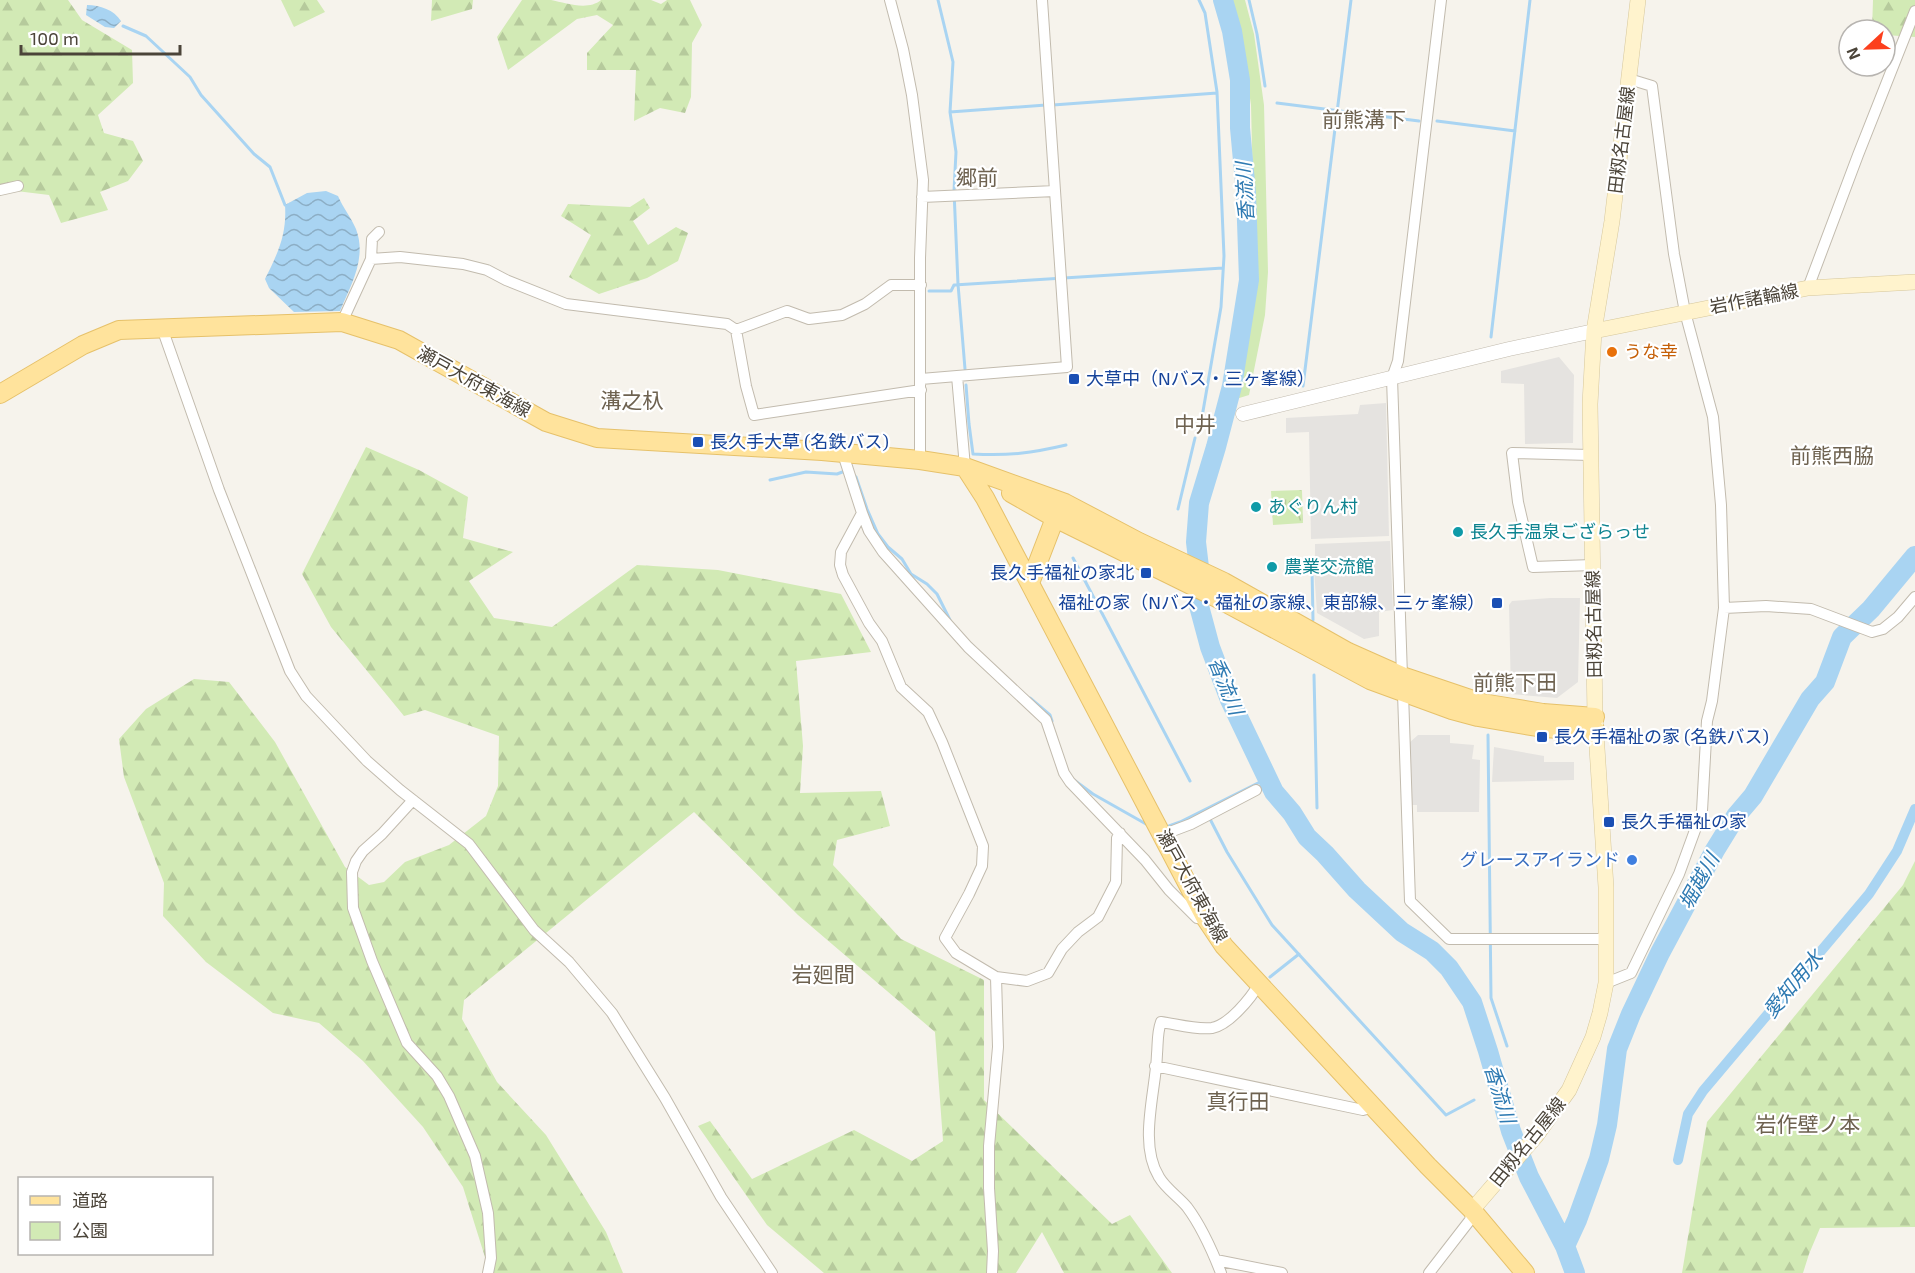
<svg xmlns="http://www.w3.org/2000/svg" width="1915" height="1273" font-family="'Exo 2','Noto Sans JP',sans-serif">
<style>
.grass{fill:url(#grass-tufts)}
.forest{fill:url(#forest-firs)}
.park{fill:#d2eab5}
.parking{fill:#e5e3e0}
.water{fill:url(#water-waves)}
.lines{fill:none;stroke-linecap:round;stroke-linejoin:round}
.stream{stroke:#a9d4f2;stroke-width:3}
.canal{stroke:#a9d4f2;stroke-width:10}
.river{stroke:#a9d4f2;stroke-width:20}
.minor-casing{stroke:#c2bbae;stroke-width:12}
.tertiary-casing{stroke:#c2bbae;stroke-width:15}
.secondary-casing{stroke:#d6c79b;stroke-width:16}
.primary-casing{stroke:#e6c16a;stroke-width:20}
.minor{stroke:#fff;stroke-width:10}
.tertiary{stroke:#fff;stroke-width:14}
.secondary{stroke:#fff3cd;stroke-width:15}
.primary{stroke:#ffe39c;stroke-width:18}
.food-dot{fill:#e8710a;stroke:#fff;stroke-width:2}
.transit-dot{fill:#1a4fb4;stroke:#fff;stroke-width:2}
.culture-dot{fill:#0f9aa8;stroke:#fff;stroke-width:2}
.shop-dot{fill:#3f7fe0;stroke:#fff;stroke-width:2}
.labels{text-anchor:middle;stroke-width:4.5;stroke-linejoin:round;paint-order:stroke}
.street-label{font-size:18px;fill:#4b4439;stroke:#fff}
.food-label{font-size:18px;fill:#c56008;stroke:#fff;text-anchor:start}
.transit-label{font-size:18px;fill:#164399;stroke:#fff;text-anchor:start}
.culture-label{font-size:18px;fill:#0d838f;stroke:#fff;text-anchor:start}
.shop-label{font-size:18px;fill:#366cbe;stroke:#fff;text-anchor:end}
.water-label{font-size:20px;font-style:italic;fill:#2e7ab2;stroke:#fff}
.quarter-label{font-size:21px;fill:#6e6250;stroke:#fff}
</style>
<defs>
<pattern id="grass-tufts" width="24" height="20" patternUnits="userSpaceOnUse" patternTransform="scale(1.5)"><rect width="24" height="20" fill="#d2eab5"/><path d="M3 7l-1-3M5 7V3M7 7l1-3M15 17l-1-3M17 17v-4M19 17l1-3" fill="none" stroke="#b6ca9c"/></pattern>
<pattern id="forest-firs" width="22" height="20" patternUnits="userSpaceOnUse" patternTransform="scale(1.5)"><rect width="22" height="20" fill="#d2eab5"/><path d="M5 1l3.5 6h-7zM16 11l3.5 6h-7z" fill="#b6ca9c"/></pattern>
<pattern id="water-waves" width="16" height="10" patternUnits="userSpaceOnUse" patternTransform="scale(1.5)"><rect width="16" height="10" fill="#a9d4f2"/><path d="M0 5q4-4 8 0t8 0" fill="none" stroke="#8caec5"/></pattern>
</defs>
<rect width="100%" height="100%" fill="#f6f3ec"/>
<!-- grass -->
<path class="grass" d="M1302 490 1303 523 1273 525 1271 491Z"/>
<!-- forest -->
<path class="forest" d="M0 0H68L82 20 132 50 133 83 98 115 104 133 133 141 143 161 128 181 100 192 108 210 61 223 49 195 8 190 0 187Z
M281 0H317L325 12 294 27Z
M432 0H473L472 9 431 21Z
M522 0C531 0 541 0 551 0 566 3 588 11 601 0H651L661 4 667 0H690L702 25 692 43 691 97 685 113 660 108 634 121 636 70H587V53L613 25 597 15 577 19 508 70 497 37Z
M1873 0H1915V37L1885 35V30H1872Z
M644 198 650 208 633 221 648 245 676 227 688 233 678 261 647 278 599 294 569 277 591 235 561 216 568 204 630 207Z
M366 447 419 470 468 497 463 538 513 552 469 581 494 618 552 627 637 565 718 570 841 594 871 652 796 661 803 746 800 793 881 791 890 826 837 840 833 865 901 939 984 980V1100L1112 1224 1130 1215 1172 1273H1064L1042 1232 1016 1273H824L767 1225 698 1126 710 1121 752 1179 854 1130 912 1161 943 1141 935 1032 798 915 694 812 464 1000 462 1019 497 1082 546 1135 606 1232 623 1273H490L463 1187 423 1127 363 1061 319 1023 273 1013 206 962 163 916 164 883 124 777 119 739 146 709 194 679 229 682 275 742 345 867 369 885 384 882 405 862 449 845 486 816 498 786 499 736 425 710 404 716 331 627 302 574Z
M1915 861V1227L1820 1228 1809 1254 1803 1273H1682L1707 1122 1903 885Z"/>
<!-- park -->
<path class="park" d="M1232 0H1245L1254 34 1264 105 1268 272 1265 315 1249 395 1236 399 1253 314 1255 270 1251 105 1241 36Z"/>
<!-- parking -->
<path class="parking" d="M1559 357 1574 375 1573 443 1525 444 1524 384 1501 383V371Z
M1386 403 1389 536 1311 539 1309 432 1286 433V418L1358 414 1360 405Z
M1390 541 1393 610 1379 612V636L1364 639 1317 613 1314 569H1312L1315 568V544Z
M1550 598H1580L1578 682 1557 698 1511 694 1509 605 1512 601Z
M1418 735H1450V743L1474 745 1472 759 1480 760 1479 812H1417V805H1411L1409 743Z
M1494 747 1544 756V762H1574V780L1492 782Z"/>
<!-- water -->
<path class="water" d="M87 5C100 5 114 10 121 21L114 28 105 27 86 15Z
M326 191 338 196C343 208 351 217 356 229 367 258 351 285 340 311L294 312 269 288 265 279C278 253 287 234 285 205L307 193Z"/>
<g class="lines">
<!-- stream -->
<path class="stream" d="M938 0 953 62 950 112 956 152 954 191 958 284 965 369
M1199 0 1205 13 1217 92 1224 256 1221 307 1202 417
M1249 0 1257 34 1265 86
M123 26 146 36 190 77 201 95 254 154 270 167 285 205
M1277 103 1419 121
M1053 105 1217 93
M950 112 1046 105
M1437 121 1515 131
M929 291H951L954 285 1223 268
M1491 337 1530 0
M966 385 969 424 973 454C1009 456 1032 453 1066 445
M1303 386 1351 0
M853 475 856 477 867 509 878 534 888 547 902 559 911 574 927 584 937 594 950 620
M770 480 806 472 837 474 845 471
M1178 509 1195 438
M1073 558 1190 781
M1312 569 1313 620
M1314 675 1317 808
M1030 698 1050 715 1052 721
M1488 735 1491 998 1507 1046
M1074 780 1093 794 1146 824
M1210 819 1227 852 1272 925 1446 1115 1474 1100
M1169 826 1180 822 1268 778
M1270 977 1299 954"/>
<!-- canal -->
<path class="canal" d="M1678 1160 1688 1114 1703 1091 1869 894 1897 851 1915 809"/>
<!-- river -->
<path class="river" d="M1223 0 1232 31 1240 80V128L1246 193 1249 280 1232 386 1216 447 1199 503 1196 542 1200 576 1199 606 1210 647 1230 700 1274 792 1292 813 1307 837 1325 854 1357 890 1402 932 1432 951 1449 968 1472 1002 1488 1051 1511 1131 1529 1177 1565 1246 1575 1273
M1565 1246 1577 1220 1599 1159 1607 1125 1617 1049 1631 1014 1660 953 1715 850 1736 816 1753 796 1810 699 1825 682 1842 637 1871 609 1915 556"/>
<defs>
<path id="minor" d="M890 0 903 49 912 95 923 180 920 258V460
M0 190 18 186
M922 197 1055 191
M371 259 400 257 463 264 487 270 506 280 566 304 727 324 736 330 787 311 809 319 842 315 865 304 891 285H921
M1808 288 1858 155 1915 11
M342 322 371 259 372 239 379 232
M162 328 219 490 290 671 306 696 367 761 400 790 469 844 534 930 569 962 612 1013 665 1098 721 1197 772 1273
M736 330 746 386 754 415 921 390
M957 376 1067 367 1042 0
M921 379 957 376 965 467
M843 454 862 513 869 531 883 552 968 647 1046 720 1064 773 1070 782 1145 860 1169 890 1197 918 1205 919
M1590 455 1512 453 1518 502 1533 567 1593 565
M862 513 841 552 840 565 843 575 869 623 882 641 901 687 928 712 942 742 983 846 982 866 969 894 945 938 956 953 996 977 1027 981 1048 973 1062 949 1078 932 1098 917 1116 882 1117 838 1120 833
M1724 608 1766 606 1811 609 1872 632 1883 629 1898 617 1915 597
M1402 676 1392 378 1398 361 1441 0
M1403 693 1410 901 1449 939H1607
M413 800 382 834 363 851 356 861 352 872 353 908 372 961 407 1043 437 1076 449 1096 475 1156 488 1213 491 1258 488 1273
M1162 835 1191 824 1256 790
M1606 983 1631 973 1679 874 1702 811 1707 721 1712 701 1724 608 1721 505 1713 417 1685 312 1674 254 1652 86 1629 79
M1155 1066 1363 1110 1374 1107
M1216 1260 1282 1273
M992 1273 993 1251 989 1188V1146L998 1047 996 977
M1221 1273C1212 1250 1202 1227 1187 1207 1179 1197 1166 1189 1159 1177 1138 1143 1156 1091 1157 1054 1158 1043 1157 1033 1161 1022 1176 1024 1196 1030 1212 1028 1229 1025 1251 998 1259 984
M1429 1273 1470 1220 1472 1210"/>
<path id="tertiary" d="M1243 414 1509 349 1594 331"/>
<path id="secondary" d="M1594 331 1808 288 1915 282
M1472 1210 1536 1136 1569 1090 1593 1037 1600 1013 1606 983V887L1595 717 1590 404 1594 331 1612 221 1638 0"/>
<path id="primary" d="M0 394 83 345 119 330 342 322 399 340 546 422 597 438 822 451 920 460 965 467 1065 503 1139 542 1224 582 1348 652 1402 676 1482 703 1543 713 1595 717
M965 467 985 498 1206 919 1224 946 1428 1166 1472 1210 1525 1273
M1011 493 1055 518 1213 596 1370 680 1452 710 1478 717 1543 728 1596 731
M1030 583 1055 518"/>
</defs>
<!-- minor casing -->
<use href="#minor" class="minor-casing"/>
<!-- tertiary casing -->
<use href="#tertiary" class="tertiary-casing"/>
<!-- secondary casing -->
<use href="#secondary" class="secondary-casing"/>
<!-- primary casing -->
<use href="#primary" class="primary-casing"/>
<!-- minor -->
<use href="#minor" class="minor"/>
<!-- tertiary -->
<use href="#tertiary" class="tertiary"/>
<!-- secondary -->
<use href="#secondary" class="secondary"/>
<!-- primary -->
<use href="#primary" class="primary"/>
</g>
<!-- markers -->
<circle class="food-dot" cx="1612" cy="352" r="6"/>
<g class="transit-dot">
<rect x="1068" y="373" width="12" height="12" rx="3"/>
<rect x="692" y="436" width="12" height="12" rx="3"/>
<rect x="1140" y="567" width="12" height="12" rx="3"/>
<rect x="1491" y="597" width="12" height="12" rx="3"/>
<rect x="1536" y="731" width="12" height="12" rx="3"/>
<rect x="1603" y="816" width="12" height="12" rx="3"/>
</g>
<g class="culture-dot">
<circle cx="1256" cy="507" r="6"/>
<circle cx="1458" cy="532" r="6"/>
<circle cx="1272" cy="567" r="6"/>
</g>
<circle class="shop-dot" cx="1632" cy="860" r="6"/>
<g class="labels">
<!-- street labels -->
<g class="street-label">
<text transform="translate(1622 140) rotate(-83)" y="6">田籾名古屋線</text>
<text transform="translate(1754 299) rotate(-11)" y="6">岩作諸輪線</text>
<text transform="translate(474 382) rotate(29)" y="6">瀬戸大府東海線</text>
<text transform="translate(1594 624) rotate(-91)" y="6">田籾名古屋線</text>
<text transform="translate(1192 886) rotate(61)" y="6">瀬戸大府東海線</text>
<text transform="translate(1528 1142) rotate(-51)" y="6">田籾名古屋線</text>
</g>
<!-- food labels -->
<g class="food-label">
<text x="1624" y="358">うな幸</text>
</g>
<!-- transit labels -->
<g class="transit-label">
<text x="1086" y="385">大草中（Nバス・三ヶ峯線）</text>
<text x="710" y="448">長久手大草 (名鉄バス)</text>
<text x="1134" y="579" text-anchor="end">長久手福祉の家北</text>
<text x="1485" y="609" text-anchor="end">福祉の家（Nバス・福祉の家線、東部線、三ヶ峯線）</text>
<text x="1554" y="743">長久手福祉の家 (名鉄バス)</text>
<text x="1621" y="828">長久手福祉の家</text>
</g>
<!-- culture labels -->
<g class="culture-label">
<text x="1268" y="513">あぐりん村</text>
<text x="1470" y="538">長久手温泉ござらっせ</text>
<text x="1284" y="573">農業交流館</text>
</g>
<!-- shop labels -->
<g class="shop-label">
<text x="1620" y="866">グレースアイランド</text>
</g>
<!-- water labels -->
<g class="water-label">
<text transform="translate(1245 192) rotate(-93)" y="7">香流川</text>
<text transform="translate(1226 686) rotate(68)" y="7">香流川</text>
<text transform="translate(1699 881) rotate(-61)" y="7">堀越川</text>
<text transform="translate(1793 984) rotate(-50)" y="7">愛知用水</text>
<text transform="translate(1500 1094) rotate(73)" y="7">香流川</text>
</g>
<!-- quarter labels -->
<g class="quarter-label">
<text x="1364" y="127">前熊溝下</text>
<text x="977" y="185">郷前</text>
<text x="632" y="408">溝之杁</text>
<text x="1195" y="432">中井</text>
<text x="1832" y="463">前熊西脇</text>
<text x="1515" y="690">前熊下田</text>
<text x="823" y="982">岩廻間</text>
<text x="1238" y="1109">真行田</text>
<text x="1808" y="1132">岩作壁ノ本</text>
</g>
</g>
<!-- legend -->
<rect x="18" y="1177" width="195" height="78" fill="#ffffff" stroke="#b7b4b0" stroke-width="1.5"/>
<rect x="30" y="1196" width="30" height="9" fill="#ffe39c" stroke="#b7b4b0" stroke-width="1.5"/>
<text x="72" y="1207" font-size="18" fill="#4b4439">道路</text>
<rect x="30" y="1222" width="30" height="18" fill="#d2eab5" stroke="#b7b4b0" stroke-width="1.5"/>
<text x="72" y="1237" font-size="18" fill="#4b4439">公園</text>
<!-- north arrow -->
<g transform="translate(1867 48) rotate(248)"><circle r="28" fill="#ffffff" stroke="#b7b4b0" stroke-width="1.5"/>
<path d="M0-4.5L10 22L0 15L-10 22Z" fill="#fc3f1d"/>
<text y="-9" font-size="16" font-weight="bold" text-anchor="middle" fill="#4b4439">N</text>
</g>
<!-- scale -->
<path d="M21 45v9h159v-9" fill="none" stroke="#4b4439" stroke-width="3"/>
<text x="30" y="45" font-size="18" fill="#4b4439" stroke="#ffffff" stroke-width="4.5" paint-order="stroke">100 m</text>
</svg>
